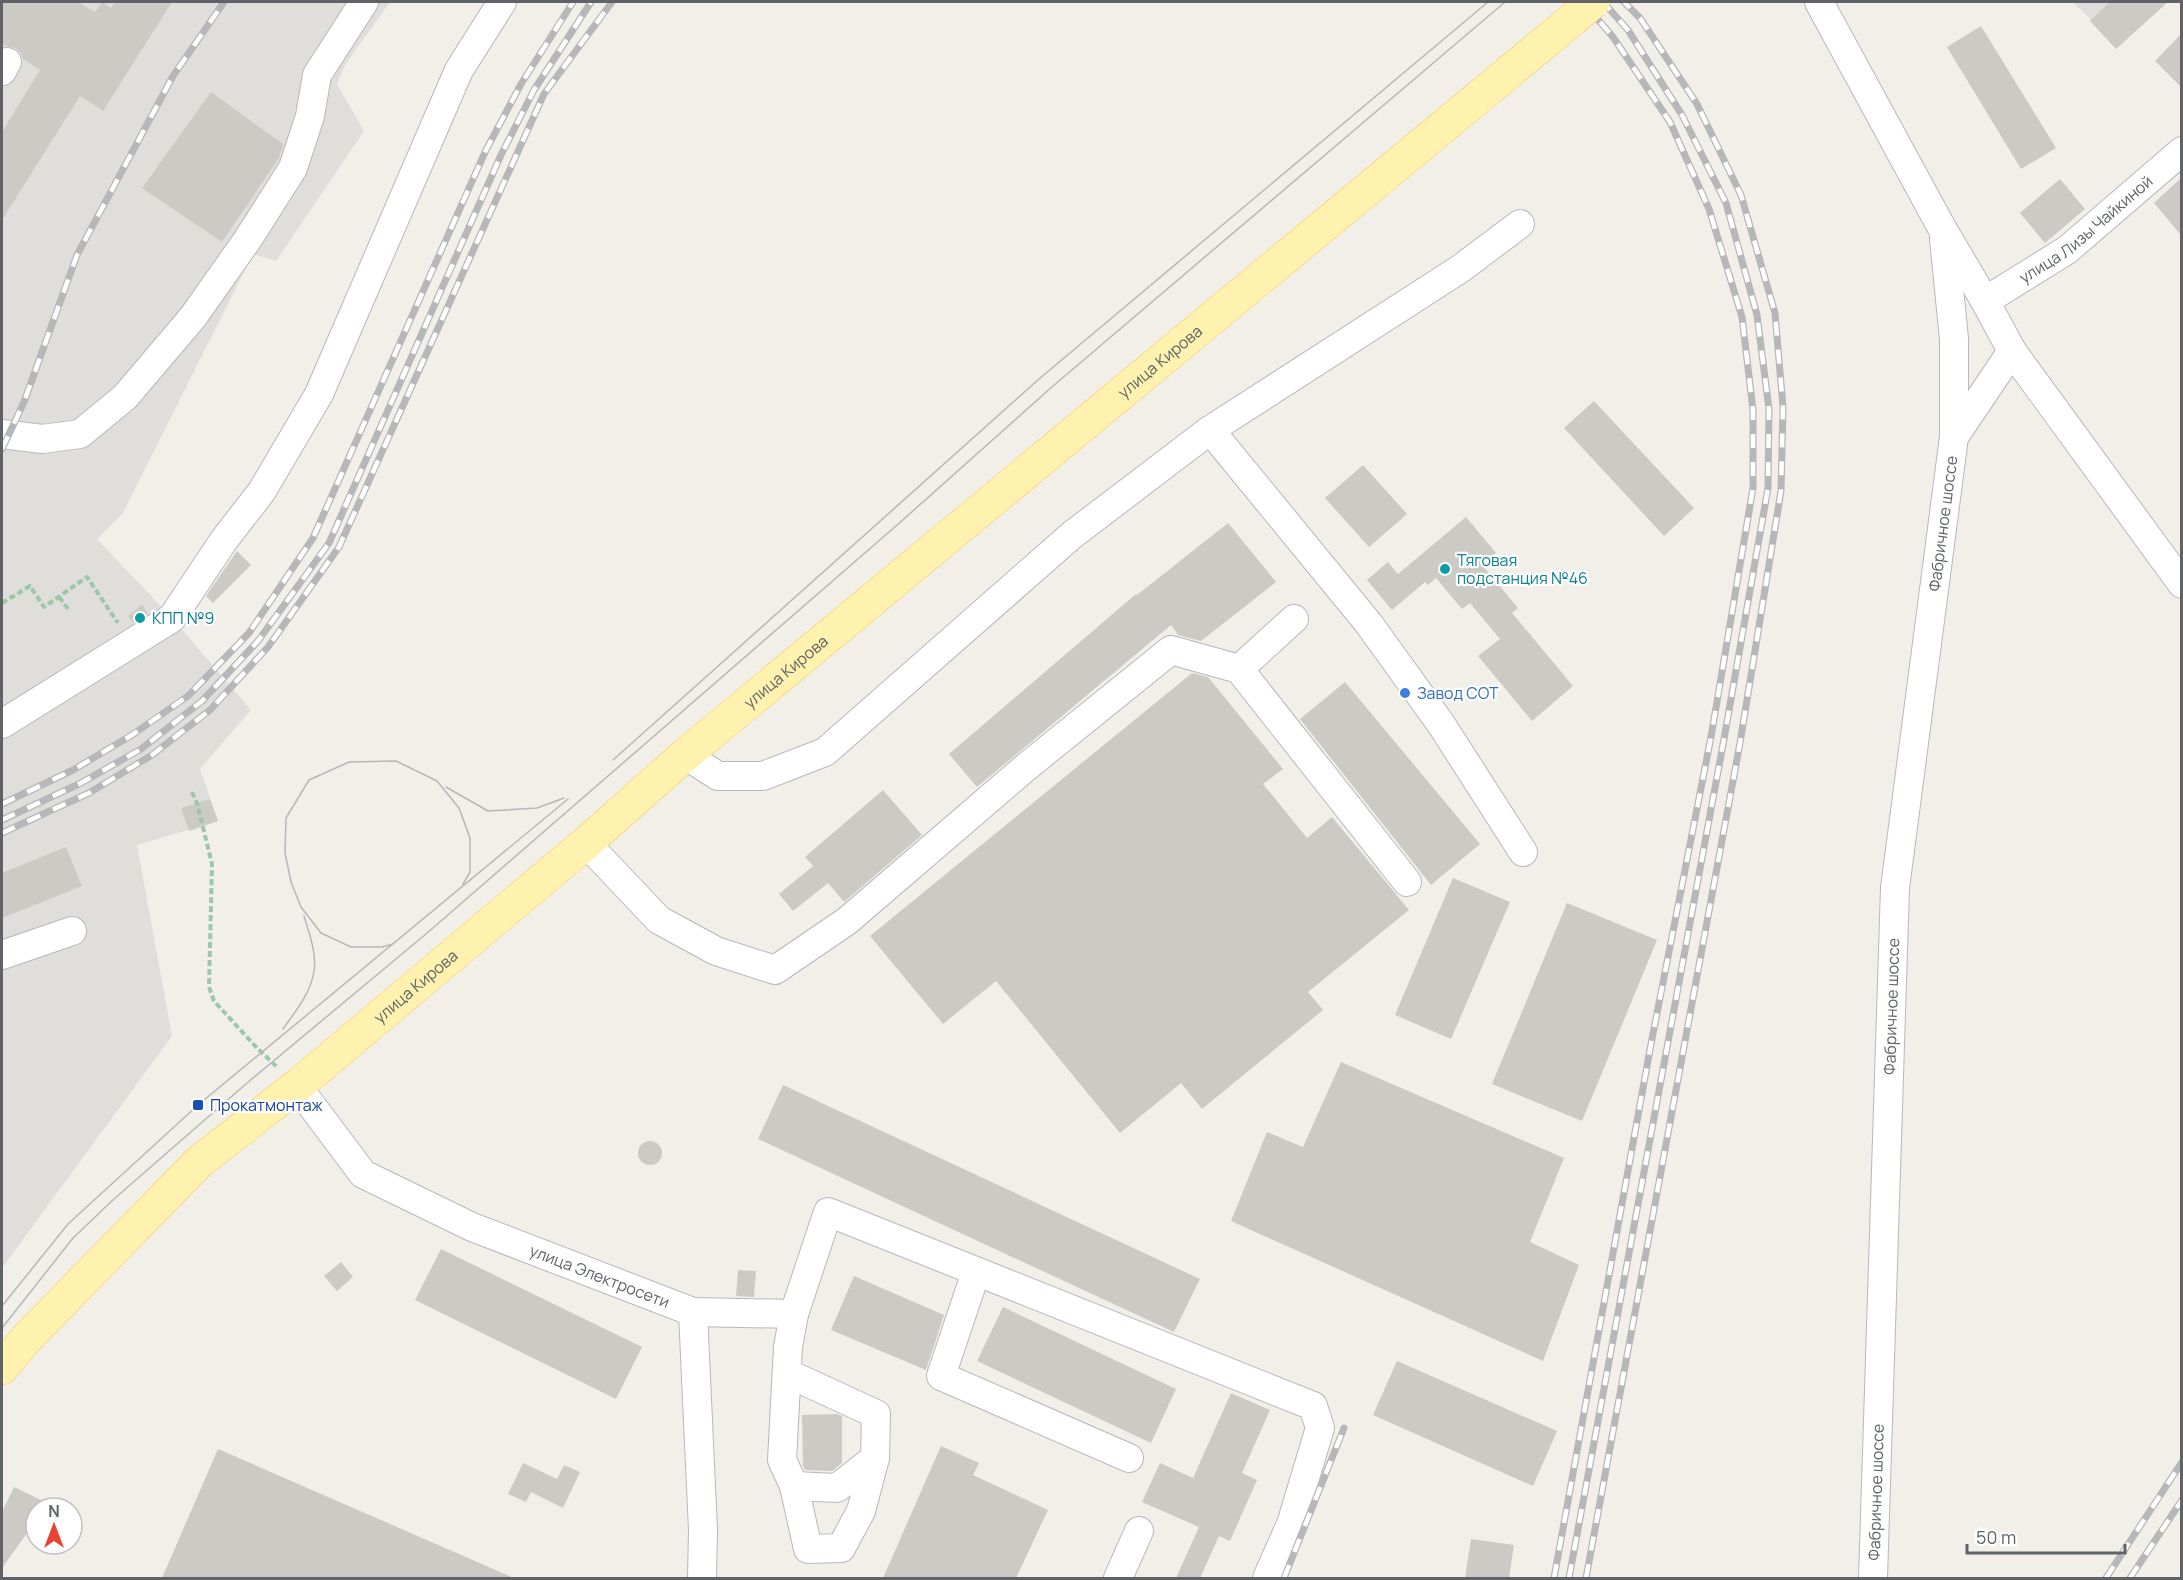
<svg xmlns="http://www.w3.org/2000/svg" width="2183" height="1580" font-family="Manrope,sans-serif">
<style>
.industrial{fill:#e0deda}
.building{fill:#cccac5}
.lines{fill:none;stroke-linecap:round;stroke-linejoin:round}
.minor-casing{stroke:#b5b8bc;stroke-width:30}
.major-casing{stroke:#f2c960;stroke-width:34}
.path{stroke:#9cc7a9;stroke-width:4;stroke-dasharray:6 3;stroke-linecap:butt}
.minor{stroke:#fff;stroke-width:28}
.major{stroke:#fff2af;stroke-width:33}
.tram{stroke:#b6b7b8;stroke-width:1.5}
.rail-casing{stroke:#b6b7b8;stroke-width:7}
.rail{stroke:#fff;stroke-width:4.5;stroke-dasharray:14;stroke-linecap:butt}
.major-bridge-casing{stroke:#f2c960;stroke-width:34;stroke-linecap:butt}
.major-bridge{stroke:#fff2af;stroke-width:33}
.culture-dot{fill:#0f9aa8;stroke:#fff;stroke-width:2}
.shop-dot{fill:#3f7fe0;stroke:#fff;stroke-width:2}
.transit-dot{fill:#1a4fb4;stroke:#fff;stroke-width:2}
.labels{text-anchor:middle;stroke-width:4.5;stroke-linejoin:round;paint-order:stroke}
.street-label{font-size:16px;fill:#5f6368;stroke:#fff}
.culture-label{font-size:16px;fill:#0d838f;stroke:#fff;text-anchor:start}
.shop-label{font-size:16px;fill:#366cbe;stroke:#fff;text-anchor:start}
.transit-label{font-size:16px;fill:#164399;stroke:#fff;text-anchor:start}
</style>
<rect width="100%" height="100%" fill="#f1efe8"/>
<!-- industrial -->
<path class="industrial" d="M2 2H390L345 65 337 84 364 131 276 261 253 254 123 513 97 539 172 618 251 710 200 769 218 821 137 845 172 1036 2 1268Z
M2073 2H2163L2119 47Z"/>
<!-- building -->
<path class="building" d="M2 2H78L95 12 102 2 111 8 115 2H172L103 111 80 96 2 220V132L40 70 23 59 21 53 15 48 2 45Z
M2110 2H2168L2116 49 2090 21Z
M1981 26 2056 148 2021 169 1947 47Z
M2181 34V87L2155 61Z
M211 92 283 144 279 158 222 242 142 188Z
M2181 178V235L2154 203Z
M2060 179 2085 209 2045 243 2020 213Z
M1594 401 1694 508 1664 536 1564 428Z
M1363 465 1407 514 1369 547 1325 498Z
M1466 517 1496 553 1482 565 1518 608 1512 613 1573 686 1532 721 1478 656 1500 639 1470 603 1462 609 1436 578 1428 585 1425 582 1392 610 1367 580 1388 562 1398 574Z
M1228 523 1276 582 1201 641 1178 635 1171 625 977 787 949 754 1136 594 1137 595Z
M237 551 251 565 213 603 206 596Z
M142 605 148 614 133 623 128 616Z
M1192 673 1208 677 1283 769 1263 784 1307 838 1332 817 1409 910 1308 992 1323 1010 1202 1109 1181 1083 1120 1133 996 981 943 1024 870 936Z
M1345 682 1480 844 1431 885 1300 719Z
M883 790 922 835 844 902 828 883 793 911 779 894 813 866 805 857Z
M210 799 218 821 189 831 181 808Z
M66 847 82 886 2 918V873Z
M1453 878 1510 902 1451 1039 1395 1015Z
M1567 903 1657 940 1582 1121 1492 1084Z
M1341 1062 1564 1158 1530 1242 1579 1265 1543 1361 1231 1221 1267 1132 1303 1147Z
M783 1085 1200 1279 1174 1332 758 1139Z
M638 1153a12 12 0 1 1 24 0a12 12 0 1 1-24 0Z
M441 1249 642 1347 616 1399 415 1300Z
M341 1262 353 1277 337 1291 324 1276Z
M738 1270 756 1271 754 1297 736 1296Z
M854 1276 944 1315 926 1370 831 1330Z
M1003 1307 1176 1389 1151 1443 977 1361Z
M1397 1361 1557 1431 1533 1486 1373 1415Z
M1231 1393 1270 1410 1242 1473 1257 1480 1230 1541 1219 1536 1200 1578H1176L1199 1527 1142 1502 1160 1463 1193 1478Z
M837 1414 842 1416V1463L832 1471 805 1470 803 1466 802 1415Z
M941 1446 979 1463 973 1475 1048 1510 1016 1578H883Z
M218 1449 514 1578H162Z
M523 1463 557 1479 564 1465 580 1472 563 1508 531 1492 526 1502 508 1494Z
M14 1487 43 1501 39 1508H36V1515L25 1536 2 1568V1512Z
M1471 1539 1514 1545 1509 1578H1465Z"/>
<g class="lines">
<defs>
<g id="minor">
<path d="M1819 2 1943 230 1985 301 2012 351 2182 584"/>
<path d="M2 71 7 62"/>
<path d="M1944 239 1954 339V437"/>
<path id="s1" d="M1985 301 2067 250 2182 151"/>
<path d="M1210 430 1369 624 1441 724 1523 852"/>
<path d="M2 434 42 439 80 434 125 397 193 317 248 239 293 168 310 116 317 75 364 2"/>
<path d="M1239 669 1294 619"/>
<path d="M2 724 172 618 224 540 262 491 319 394 459 70 502 2"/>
<path d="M685 755 718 776H763L825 752 1072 535 1210 430 1460 269 1520 224"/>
<path d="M586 843 659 920 716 951 775 970 847 921 1025 768 1171 650 1239 669 1407 882"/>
<path d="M2 955 72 931"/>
<path id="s2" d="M297 1086 363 1174 472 1227 693 1312 703 1530 702 1578"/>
<path d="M976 1272 941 1376 1129 1458"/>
<path d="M693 1312 794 1314 828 1212 1313 1406 1320 1428 1291 1524 1267 1578"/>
<path d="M787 1373 876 1414 875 1458 837 1488 794 1486 782 1460 788 1347 794 1314"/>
<path d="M794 1486 808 1549 841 1548 861 1511 875 1458"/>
<path d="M1118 1578 1139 1531"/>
<path id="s3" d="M1873 1578 1895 888 1954 437 2012 351"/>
</g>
<g id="major">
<path id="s4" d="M2 1368 26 1339 199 1162 297 1086 586 843 685 755 1573 19"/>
</g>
</defs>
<!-- minor casing -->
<use href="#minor" class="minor-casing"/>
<!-- major casing -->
<use href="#major" class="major-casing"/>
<!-- path -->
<path class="path" d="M59 597 69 610
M2 603 30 586 44 607 87 577 118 623
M192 792 197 803 212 864 209 987 214 1001 256 1047 277 1067"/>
<!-- minor -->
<use href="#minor" class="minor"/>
<!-- major -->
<use href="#major" class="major"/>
<!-- tram -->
<path class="tram" d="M613 760 1039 379 1488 2
M446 787 488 811 537 808 564 798
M393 944 382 947H351L321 933 301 907 291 882 285 853 286 818 309 780 349 762 396 761 437 781 459 808 470 838V872L463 884
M283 1029C295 1012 311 993 314 971 317 954 309 933 304 916
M2 1306 68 1224 198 1105 568 799
M2 1328 73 1238 114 1199 247 1083 426 934 896 526 1053 386 1505 2"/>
<defs>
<path id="rail" d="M2 449 24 402 77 255 173 76 224 2
M2 804 73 770 132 735 188 696 249 633 313 538 486 150 521 84 573 2
M2 820 81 783 141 749 202 701 258 641 329 543 501 155 534 90 591 2
M2 833 89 793 152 755 210 710 268 647 339 547 544 94 612 2
M1284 1578 1344 1428
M1554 1578 1651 1044 1711 737 1753 488V410L1742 317 1709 209 1670 122 1613 37 1583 2
M1569 1578 1724 739 1768 488 1769 409 1757 315 1726 203 1682 115 1628 30 1603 2
M1586 1578 1740 743 1781 491 1783 407 1775 313 1741 195 1697 104 1640 18 1624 2
M2106 1578 2182 1462
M2130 1578 2182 1500"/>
</defs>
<!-- rail casing -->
<use href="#rail" class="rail-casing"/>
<!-- rail -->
<use href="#rail" class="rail"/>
<defs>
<path id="major-bridge" d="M1573 19 1593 2"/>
</defs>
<!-- major-bridge casing -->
<use href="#major-bridge" class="major-bridge-casing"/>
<!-- major-bridge -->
<use href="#major-bridge" class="major-bridge"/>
</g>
<!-- markers -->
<g class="culture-dot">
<circle cx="1445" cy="569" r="6"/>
<circle cx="140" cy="618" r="6"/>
</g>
<circle class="shop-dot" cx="1405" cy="693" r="6"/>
<rect class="transit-dot" x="192" y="1099" width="12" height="12" rx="3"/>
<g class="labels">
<!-- street labels -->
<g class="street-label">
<text dy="6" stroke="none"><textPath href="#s1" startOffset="124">улица Лизы Чайкиной</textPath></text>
<text dy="6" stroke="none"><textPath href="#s4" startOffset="1536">улица Кирова</textPath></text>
<text dy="6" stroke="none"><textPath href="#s3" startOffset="1058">Фабричное шоссе</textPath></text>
<text dy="6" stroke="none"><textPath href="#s4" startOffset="1050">улица Кирова</textPath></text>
<text dy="6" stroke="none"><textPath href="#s4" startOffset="564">улица Кирова</textPath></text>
<text dy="6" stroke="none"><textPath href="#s3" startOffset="572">Фабричное шоссе</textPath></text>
<text dy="6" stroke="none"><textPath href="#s2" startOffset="368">улица Электросети</textPath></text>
<text dy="6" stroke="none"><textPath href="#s3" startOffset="86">Фабричное шоссе</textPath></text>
</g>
<!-- culture labels -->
<g class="culture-label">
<text x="1457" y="566">Тяговая<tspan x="1457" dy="18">подстанция №46</tspan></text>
<text x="152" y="624">КПП №9</text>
</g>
<!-- shop labels -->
<g class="shop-label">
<text x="1417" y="699">Завод СОТ</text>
</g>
<!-- transit labels -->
<g class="transit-label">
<text x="210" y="1111">Прокатмонтаж</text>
</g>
</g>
<!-- border -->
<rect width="2183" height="1580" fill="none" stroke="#5f6368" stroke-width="6"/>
<!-- north arrow -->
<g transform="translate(54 1526)"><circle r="28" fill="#ffffff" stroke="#bfc1c3" stroke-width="1.5"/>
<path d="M0-4.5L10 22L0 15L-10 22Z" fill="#ea4335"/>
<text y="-9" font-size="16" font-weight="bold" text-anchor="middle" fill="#5f6368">N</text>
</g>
<!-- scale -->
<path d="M1967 1544v9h158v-9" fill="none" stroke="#5f6368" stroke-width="3"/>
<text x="1976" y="1544" font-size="18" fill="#5f6368" stroke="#ffffff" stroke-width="4.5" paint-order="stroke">50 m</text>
</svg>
